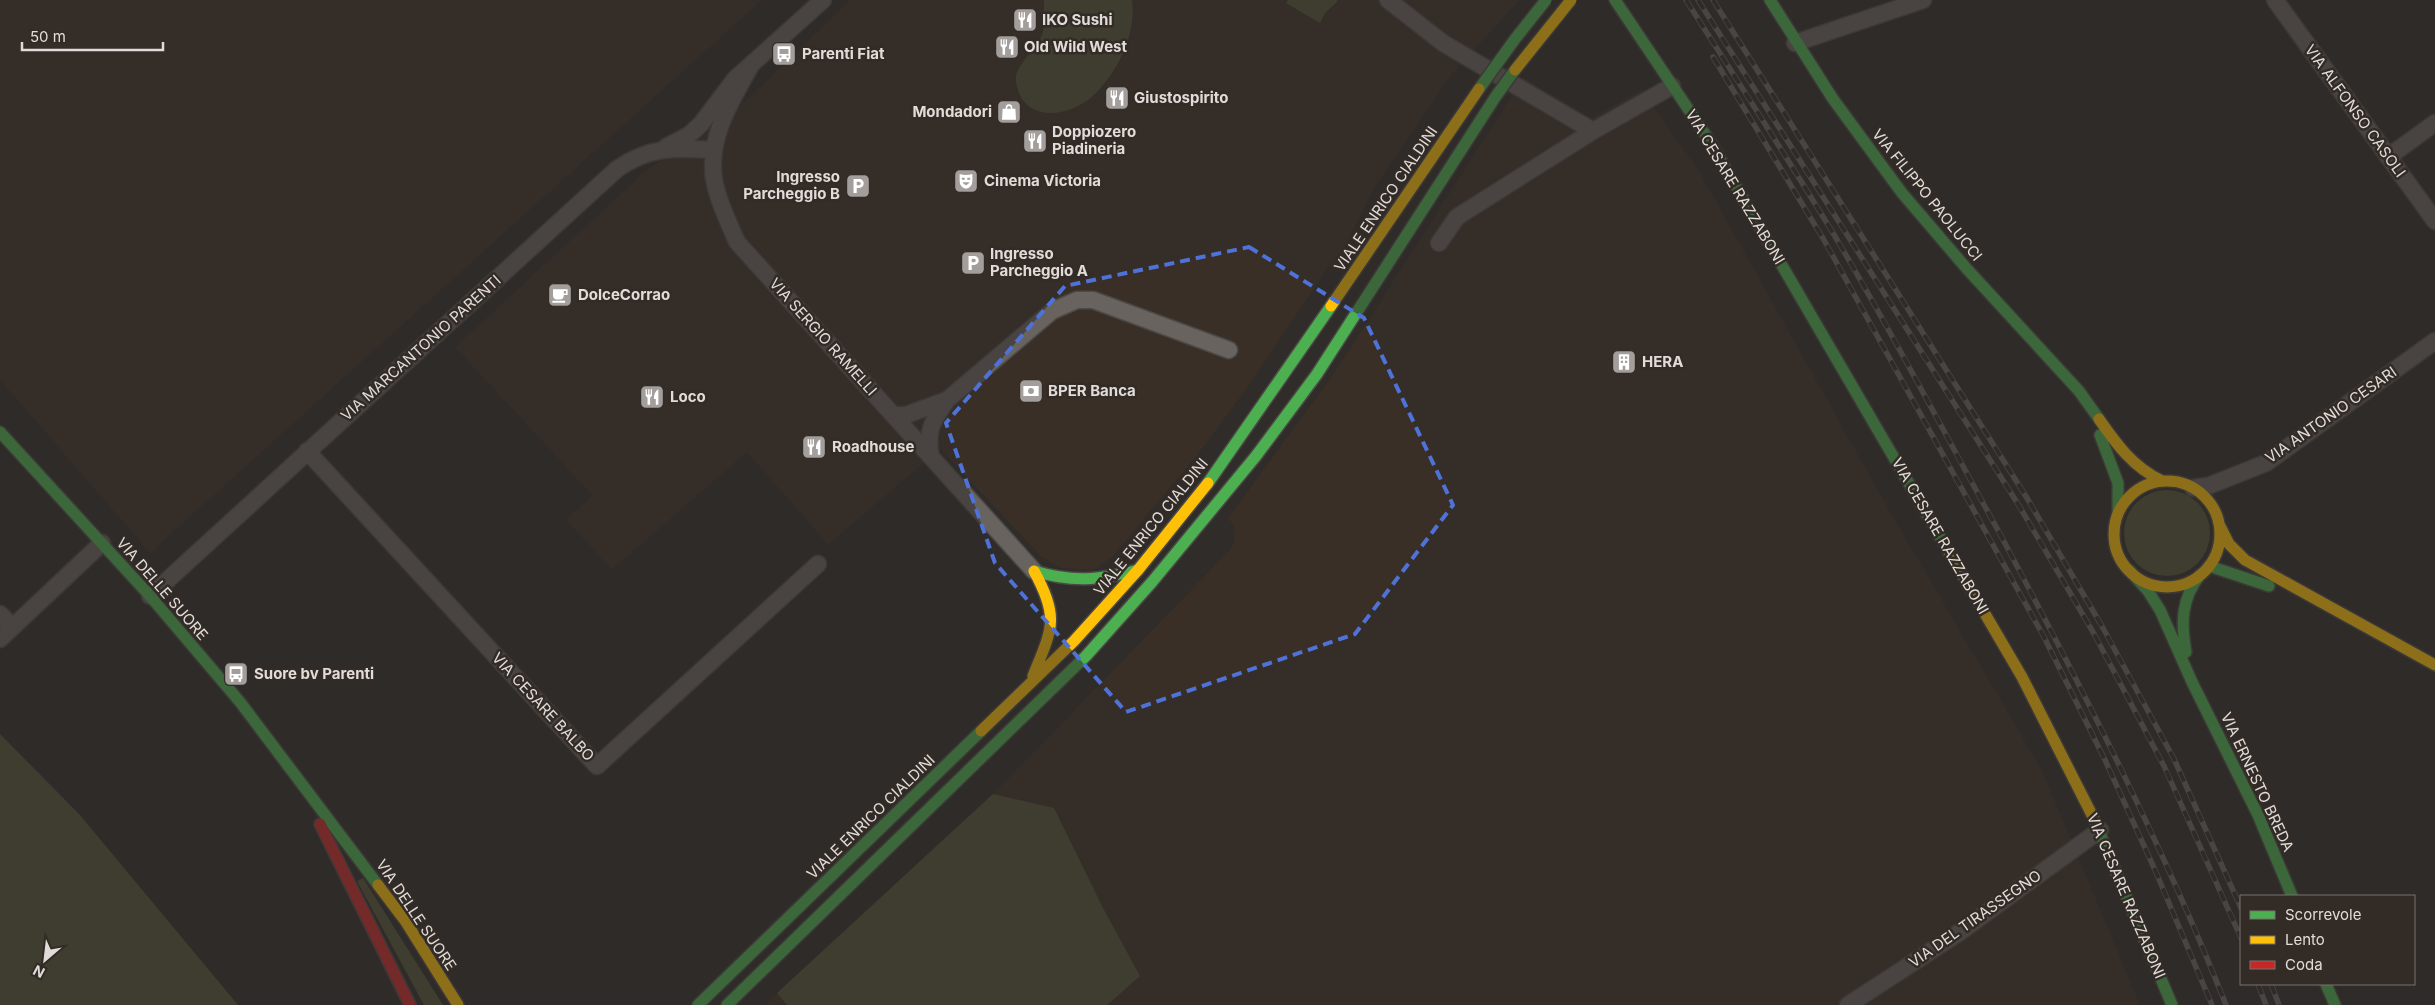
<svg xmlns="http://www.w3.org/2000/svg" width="2435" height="1005" font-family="Inter,sans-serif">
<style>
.built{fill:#3a2f27}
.green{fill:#525337}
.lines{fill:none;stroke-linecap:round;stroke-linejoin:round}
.street-casing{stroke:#4b4846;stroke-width:19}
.fast-casing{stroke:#4b4846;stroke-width:14}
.slow-casing{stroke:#4b4846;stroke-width:14}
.jam-casing{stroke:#4b4846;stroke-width:14}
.street{stroke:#68635f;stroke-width:16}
.fast{stroke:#4caf50;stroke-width:11}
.slow{stroke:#ffc107;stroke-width:11}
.jam{stroke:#c62828;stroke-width:11}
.rail-casing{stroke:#696461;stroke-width:5.5}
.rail{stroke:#322b26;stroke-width:4;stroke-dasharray:11;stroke-linecap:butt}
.fast-bridge-casing{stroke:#4b4846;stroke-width:14;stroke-linecap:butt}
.slow-bridge-casing{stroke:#4b4846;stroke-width:14;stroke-linecap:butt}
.fast-bridge{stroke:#4caf50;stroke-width:11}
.slow-bridge{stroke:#ffc107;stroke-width:11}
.marked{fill:none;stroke:#4e72d8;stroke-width:4;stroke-dasharray:10 6;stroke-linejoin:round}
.labels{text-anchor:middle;stroke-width:5;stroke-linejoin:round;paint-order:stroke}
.poi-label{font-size:15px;font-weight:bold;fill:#e1dcd9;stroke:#322b26;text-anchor:start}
.street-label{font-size:15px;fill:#e1dcd9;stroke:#322b26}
</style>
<rect width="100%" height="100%" fill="#2f2c29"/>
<!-- built -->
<path class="built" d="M0 0H762L150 553 0 380Z
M850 0H1520L1452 74 1374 188 1335 266 1331 263 1247 388 1198 454 1112 557 1093 570 1061 568 1041 556 940 449 828 545 747 452 612 570 566 520 592 495 455 347 642 174 747 99Z
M1523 78 1592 118 1641 89 1699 171 1893 517 2042 770 2140 1005H765L993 794 1229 551 1234 543 1235 535 1234 526 1228 518 1335 372Z"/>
<!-- green -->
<path class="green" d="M1044 0H1132C1136 34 1120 68 1096 93 1073 117 1023 126 1016 82 1013 68 1034 51 1041 37 1047 25 1043 12 1044 0Z
M1288 0H1336L1338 1 1325 13 1320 23 1286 3Z
M2124 533a43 43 0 1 1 86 0a43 43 0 1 1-86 0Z
M0 734 79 814 238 1005H0Z
M993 794 1054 808 1103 908 1140 976 1107 1005H787L777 993Z
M363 878 443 1005H424L357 881Z"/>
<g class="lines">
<defs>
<path id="street" d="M1388 0 1443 43 1593 131
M2275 0 2435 221
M1795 43 1923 0
M750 67C728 105 703 147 717 192 722 209 730 226 737 242L1034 571
M666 147 689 135 701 124 735 79 823 0
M2388 157 2435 123
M1439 243 1457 217 1593 131 1672 86
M894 415H906L947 400 1052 311 1077 300H1093L1229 350
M307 451 597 766 818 564
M931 457C926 431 932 421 947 400
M2193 488 2208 486 2266 463 2435 341
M150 596 617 169C650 146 674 148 713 150
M0 614 12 627
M0 639 102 543
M1848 1005 1960 932 2100 830"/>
<path id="fast" d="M1615 0 1709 140 1950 554
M1770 0 1833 99 1902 193 1967 269 2079 391 2099 419
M0 432 150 596 240 702 378 885
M2100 435 2118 483V514
M1208 483 1331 306
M2209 566 2269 586
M2129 570 2148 591 2160 610 2192 682 2258 815 2292 896
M1034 571C1074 583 1098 580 1138 570
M2186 652C2181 623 2181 599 2200 575
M2093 817 2172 1005
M2326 984 2335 1005
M698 1005 981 731
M727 1005 1086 656 1152 582"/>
<path id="slow" d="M2099 419C2117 445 2133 467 2162 481
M2114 534a53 53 0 1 1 106 0a53 53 0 1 1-106 0Z
M2219 524 2229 544 2245 560 2435 665
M1950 554 2022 677 2093 817
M1033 676C1052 629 1060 618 1034 571
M981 731 1074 641 1138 570 1208 483
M378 885 406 922 458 1005"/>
<path id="jam" d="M320 824 410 1005"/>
</defs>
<!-- street casing -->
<use href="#street" class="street-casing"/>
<!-- fast casing -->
<use href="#fast" class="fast-casing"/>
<!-- slow casing -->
<use href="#slow" class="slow-casing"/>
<!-- jam casing -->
<use href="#jam" class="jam-casing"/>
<!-- street -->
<use href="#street" class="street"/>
<!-- fast -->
<use href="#fast" class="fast"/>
<!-- slow -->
<use href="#slow" class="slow"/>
<!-- jam -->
<use href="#jam" class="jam"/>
<defs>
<path id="rail" d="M1686 0C1735 77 1785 154 1833 233 1892 332 1945 434 2000 534 2082 688 2162 843 2226 1005
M1698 0 2018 504 2093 632 2164 766 2241 938
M1713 0 2027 498 2103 628 2174 759 2241 908
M1713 57 1824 240 2044 637 2105 760 2155 870 2212 1005
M2258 984 2266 1005
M2271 984 2279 1005"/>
</defs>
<!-- rail casing -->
<use href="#rail" class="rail-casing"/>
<!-- rail -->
<use href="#rail" class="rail"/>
<defs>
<path id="fast-bridge" d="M1479 89 1515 39 1546 0
M1152 582 1256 456 1317 374 1496 96 1515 70"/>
<path id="slow-bridge" d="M1515 70 1571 0
M1331 306 1479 89"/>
</defs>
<!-- fast-bridge casing -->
<use href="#fast-bridge" class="fast-bridge-casing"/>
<!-- slow-bridge casing -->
<use href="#slow-bridge" class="slow-bridge-casing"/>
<!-- fast-bridge -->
<use href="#fast-bridge" class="fast-bridge"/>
<!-- slow-bridge -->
<use href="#slow-bridge" class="slow-bridge"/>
</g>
<!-- marked area -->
<path d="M0 0H2435V1005H0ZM1249 247 1364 318 1453 505 1355 634 1126 712 995 563 946 423 1065 286Z" fill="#2f2c29" fill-opacity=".55" fill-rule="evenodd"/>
<path class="marked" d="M1249 247 1364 318 1453 505 1355 634 1126 712 995 563 946 423 1065 286Z"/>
<!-- icons -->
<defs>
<symbol id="restaurant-square" viewBox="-11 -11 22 22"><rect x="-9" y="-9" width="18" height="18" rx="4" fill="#a39e9b" stroke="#322b26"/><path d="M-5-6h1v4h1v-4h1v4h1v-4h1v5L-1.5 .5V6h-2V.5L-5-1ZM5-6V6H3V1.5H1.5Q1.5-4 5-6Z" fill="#fff"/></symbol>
<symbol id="bus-square" viewBox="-11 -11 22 22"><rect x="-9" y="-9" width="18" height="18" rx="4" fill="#a39e9b" stroke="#322b26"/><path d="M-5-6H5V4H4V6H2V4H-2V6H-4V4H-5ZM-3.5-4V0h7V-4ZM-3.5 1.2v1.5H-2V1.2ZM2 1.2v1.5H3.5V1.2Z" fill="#fff"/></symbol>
<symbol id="shop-square" viewBox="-11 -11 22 22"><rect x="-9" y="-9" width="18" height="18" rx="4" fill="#a39e9b" stroke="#322b26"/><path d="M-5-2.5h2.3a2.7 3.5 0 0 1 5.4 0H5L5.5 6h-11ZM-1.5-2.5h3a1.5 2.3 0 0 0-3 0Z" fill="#fff"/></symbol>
<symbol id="theatre-square" viewBox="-11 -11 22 22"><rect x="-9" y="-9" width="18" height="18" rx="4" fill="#a39e9b" stroke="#322b26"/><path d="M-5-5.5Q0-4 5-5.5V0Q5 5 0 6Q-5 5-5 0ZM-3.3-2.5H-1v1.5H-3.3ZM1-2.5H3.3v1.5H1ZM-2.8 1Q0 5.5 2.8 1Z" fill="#fff"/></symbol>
<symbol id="parking-square" viewBox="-11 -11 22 22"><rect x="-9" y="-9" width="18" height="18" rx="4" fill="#a39e9b" stroke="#322b26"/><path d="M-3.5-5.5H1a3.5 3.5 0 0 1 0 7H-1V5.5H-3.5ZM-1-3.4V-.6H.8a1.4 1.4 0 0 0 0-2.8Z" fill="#fff"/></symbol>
<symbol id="cafe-square" viewBox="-11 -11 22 22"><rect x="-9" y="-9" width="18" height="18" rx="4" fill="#a39e9b" stroke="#322b26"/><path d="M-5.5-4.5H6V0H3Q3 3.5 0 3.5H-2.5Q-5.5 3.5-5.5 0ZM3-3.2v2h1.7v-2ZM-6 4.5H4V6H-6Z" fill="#fff"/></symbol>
<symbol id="building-square" viewBox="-11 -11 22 22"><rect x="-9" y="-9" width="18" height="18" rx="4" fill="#a39e9b" stroke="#322b26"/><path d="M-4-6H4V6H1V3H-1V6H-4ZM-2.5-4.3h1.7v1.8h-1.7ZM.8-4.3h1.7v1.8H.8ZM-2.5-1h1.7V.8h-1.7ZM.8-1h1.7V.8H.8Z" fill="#fff"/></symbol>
<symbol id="bank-square" viewBox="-11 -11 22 22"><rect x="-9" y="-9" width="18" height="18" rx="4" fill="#a39e9b" stroke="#322b26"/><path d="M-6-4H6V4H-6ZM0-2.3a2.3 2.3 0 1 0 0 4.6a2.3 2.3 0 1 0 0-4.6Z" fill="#fff"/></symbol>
</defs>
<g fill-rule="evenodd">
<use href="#restaurant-square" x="1011" y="6" width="28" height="28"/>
<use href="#restaurant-square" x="993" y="33" width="28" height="28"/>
<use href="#bus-square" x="770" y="40" width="28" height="28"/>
<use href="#restaurant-square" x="1103" y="84" width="28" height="28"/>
<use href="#shop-square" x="995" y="98" width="28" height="28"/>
<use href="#restaurant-square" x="1021" y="127" width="28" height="28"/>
<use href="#theatre-square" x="952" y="167" width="28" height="28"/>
<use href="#parking-square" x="844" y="172" width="28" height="28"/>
<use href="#parking-square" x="959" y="249" width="28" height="28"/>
<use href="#cafe-square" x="546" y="281" width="28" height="28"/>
<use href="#building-square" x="1610" y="348" width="28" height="28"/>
<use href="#bank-square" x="1017" y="377" width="28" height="28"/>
<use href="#restaurant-square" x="638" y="383" width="28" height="28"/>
<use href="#restaurant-square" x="800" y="433" width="28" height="28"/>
<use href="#bus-square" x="222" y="660" width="28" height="28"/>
</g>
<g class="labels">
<!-- poi labels -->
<g class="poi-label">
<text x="1042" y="25">IKO Sushi</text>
<text x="1024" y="52">Old Wild West</text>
<text x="802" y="59">Parenti Fiat</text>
<text x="1134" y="103">Giustospirito</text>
<text x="992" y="117" text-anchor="end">Mondadori</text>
<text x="1052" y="137">Doppiozero<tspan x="1052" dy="17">Piadineria</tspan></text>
<text x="840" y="182" text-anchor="end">Ingresso<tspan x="840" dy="17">Parcheggio B</tspan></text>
<text x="984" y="186">Cinema Victoria</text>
<text x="990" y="259">Ingresso<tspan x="990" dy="17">Parcheggio A</tspan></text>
<text x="578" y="300">DolceCorrao</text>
<text x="1642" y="367">HERA</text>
<text x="1048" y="396">BPER Banca</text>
<text x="670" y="402">Loco</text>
<text x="832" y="452">Roadhouse</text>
<text x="254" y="679">Suore bv Parenti</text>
</g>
<!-- street labels -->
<g class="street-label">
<text transform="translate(2355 111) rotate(54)" y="5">VIA ALFONSO CASOLI</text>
<text transform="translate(1735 187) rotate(59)" y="5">VIA CESARE RAZZABONI</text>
<text transform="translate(1927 195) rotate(51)" y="5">VIA FILIPPO PAOLUCCI</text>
<text transform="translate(1386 199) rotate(-56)" y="5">VIALE ENRICO CIALDINI</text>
<text transform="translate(823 337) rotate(48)" y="5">VIA SERGIO RAMELLI</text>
<text transform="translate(421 348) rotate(-42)" y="5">VIA MARCANTONIO PARENTI</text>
<text transform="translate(2331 415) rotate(-35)" y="5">VIA ANTONIO CESARI</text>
<text transform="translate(1151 527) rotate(-51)" y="5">VIALE ENRICO CIALDINI</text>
<text transform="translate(1940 536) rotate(60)" y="5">VIA CESARE RAZZABONI</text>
<text transform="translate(162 589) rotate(49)" y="5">VIA DELLE SUORE</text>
<text transform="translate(543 707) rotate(47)" y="5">VIA CESARE BALBO</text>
<text transform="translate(2257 782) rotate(65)" y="5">VIA ERNESTO BREDA</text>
<text transform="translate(871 817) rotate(-44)" y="5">VIALE ENRICO CIALDINI</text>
<text transform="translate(2126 896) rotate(67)" y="5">VIA CESARE RAZZABONI</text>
<text transform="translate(416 915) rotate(56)" y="5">VIA DELLE SUORE</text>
<text transform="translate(1975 919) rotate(-35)" y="5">VIA DEL TIRASSEGNO</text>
</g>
</g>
<!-- legend -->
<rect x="2240" y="895" width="175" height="90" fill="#322b26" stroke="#78726e"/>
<rect x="2250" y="911" width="25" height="8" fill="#4caf50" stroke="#78726e"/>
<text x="2285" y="920" font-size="15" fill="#e1dcd9">Scorrevole</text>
<rect x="2250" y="936" width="25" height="8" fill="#ffc107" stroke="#78726e"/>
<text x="2285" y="945" font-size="15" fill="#e1dcd9">Lento</text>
<rect x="2250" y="961" width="25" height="8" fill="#c62828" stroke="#78726e"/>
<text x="2285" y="970" font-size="15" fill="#e1dcd9">Coda</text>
<!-- north arrow -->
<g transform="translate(45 960) rotate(208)" stroke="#322b26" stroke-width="4" paint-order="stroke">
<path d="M0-4L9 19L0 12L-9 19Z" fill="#e1dcd9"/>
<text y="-8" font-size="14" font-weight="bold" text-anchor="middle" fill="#e1dcd9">N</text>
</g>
<!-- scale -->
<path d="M22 42v8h141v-8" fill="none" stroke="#e1dcd9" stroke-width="2.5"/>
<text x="30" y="42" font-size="15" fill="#e1dcd9" stroke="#322b26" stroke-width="4" paint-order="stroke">50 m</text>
</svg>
